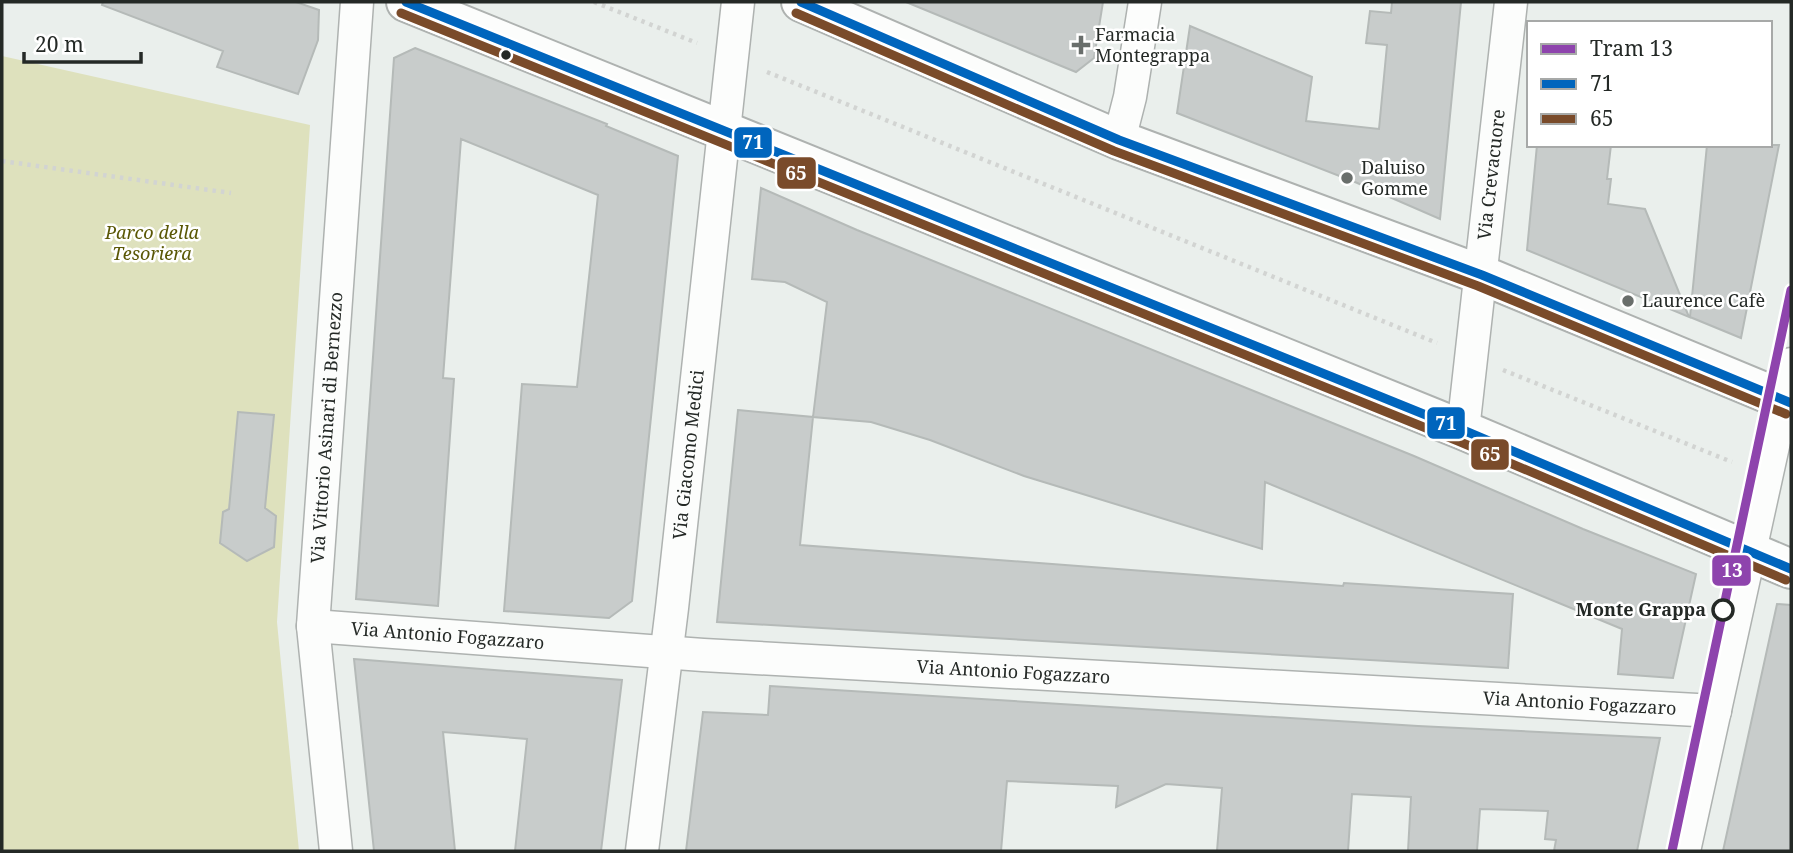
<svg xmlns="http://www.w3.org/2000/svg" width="1793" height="853" font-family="'Noto Serif',serif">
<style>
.green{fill:#dee1bd}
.building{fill:#c8cccb;stroke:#b5bab8;stroke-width:2}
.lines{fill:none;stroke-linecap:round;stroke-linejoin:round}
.minor-casing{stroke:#aeb2b0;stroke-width:35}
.tertiary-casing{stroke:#aeb2b0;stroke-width:42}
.path{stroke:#d2d4d2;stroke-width:4.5;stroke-dasharray:3.5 5;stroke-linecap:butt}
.minor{stroke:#fcfdfc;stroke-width:32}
.tertiary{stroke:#fcfdfc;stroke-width:38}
.bus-1-casing{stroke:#fff;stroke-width:14}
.bus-2-casing{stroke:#fff;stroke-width:14}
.bus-1{stroke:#0065bd;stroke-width:9}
.bus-2{stroke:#7a4b2a;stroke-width:9}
.tram-1-casing{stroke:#fff;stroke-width:14}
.tram-1{stroke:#8e44ad;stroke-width:9}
.poi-dot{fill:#696e6b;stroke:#fff;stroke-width:2.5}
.bus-dot{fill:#242926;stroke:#fff;stroke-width:2.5}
.stop-dot{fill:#fff;stroke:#242926;stroke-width:3.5}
.labels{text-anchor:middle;stroke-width:5;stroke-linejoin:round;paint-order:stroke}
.poi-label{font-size:18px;fill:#242926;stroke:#fff;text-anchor:start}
.street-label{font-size:18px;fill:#242926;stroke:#fff}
.park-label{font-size:18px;font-style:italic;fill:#5a5705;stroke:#fff}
.stop-label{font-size:18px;font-weight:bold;fill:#242926;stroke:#fff;text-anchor:end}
.line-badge{stroke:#fff;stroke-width:2.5}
.badge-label{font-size:19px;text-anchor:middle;font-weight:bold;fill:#fff}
</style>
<rect width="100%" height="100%" fill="#eaefec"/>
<!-- green -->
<path class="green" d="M2 56 310 125 277 622 299 851H2Z"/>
<!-- building -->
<path class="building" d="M103 2H296L319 10 318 40 298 94 217 67 223 51 102 5Z
M906 2H1103L1094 58 1076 72Z
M1392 2H1461L1440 219 1355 182 1177 113 1190 26 1312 77 1306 121 1379 129 1387 45 1366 43 1370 11 1391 13Z
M415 48 607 124 606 126 678 156 632 601 609 618 504 611 522 384 577 387 598 195 461 139 443 378 454 379 438 606 356 599 394 58Z
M1537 145H1611L1607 179H1611L1608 204 1645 209 1689 317 1527 250Z
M1707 145H1779L1741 338 1690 317Z
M761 188 857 230 1414 456 1583 529 1696 574 1673 678 1618 674 1622 629 1265 482 1262 549 1024 476 930 440 871 422 813 417 827 302 785 282 752 279Z
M738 410 813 417 800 545 1343 586 1344 583 1513 594 1508 668 717 622Z
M238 412 274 415 265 508 276 516 274 547 247 561 220 543 223 512 229 509Z
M1777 604 1791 605V851H1723Z
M354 659 622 680 601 851H515L527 739 443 732 455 851H374Z
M770 686 1418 726 1660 738 1637 851H1554L1556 840 1545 839 1548 811 1480 809 1477 851H1408L1411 797 1352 794 1348 851H1217L1222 788 1166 784 1116 807 1118 786 1007 781 1001 851H686L703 712 768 715Z"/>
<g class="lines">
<defs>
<g id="minor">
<path d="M1119 140 1130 97 1145 2"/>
<path id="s1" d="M1463 430 1511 2"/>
<path id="s2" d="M313 626 703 655 1715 711"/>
<path id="s3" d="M336 851 313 626 357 2"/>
<path id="s4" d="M642 851 672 608 738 2"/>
<path d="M1684 851 1791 364"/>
</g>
<path id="tertiary" d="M406 2 1463 430 1791 569
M801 2 1119 140 1482 275 1791 403"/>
</defs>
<!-- minor casing -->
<use href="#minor" class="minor-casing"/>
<!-- tertiary casing -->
<use href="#tertiary" class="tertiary-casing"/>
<!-- path -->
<path class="path" d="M594 2 697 43
M767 72 1437 343
M2 161 231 193
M1503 370 1732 462"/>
<!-- minor -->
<use href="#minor" class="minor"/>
<!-- tertiary -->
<use href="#tertiary" class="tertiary"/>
<defs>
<path id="bus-1" d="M406 2 1463 430 1791 569
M801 2 1119 140 1482 275 1791 403"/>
<path id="bus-2" d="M401 13 1458 441 1786 580
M796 13 1114 151 1478 286 1786 414"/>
</defs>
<!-- bus-1 casing -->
<use href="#bus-1" class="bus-1-casing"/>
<!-- bus-2 casing -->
<use href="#bus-2" class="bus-2-casing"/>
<!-- bus-1 -->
<use href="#bus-1" class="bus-1"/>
<!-- bus-2 -->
<use href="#bus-2" class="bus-2"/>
<defs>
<path id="tram-1" d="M1672 851 1791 290"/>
</defs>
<!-- tram-1 casing -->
<use href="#tram-1" class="tram-1-casing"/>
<!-- tram-1 -->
<use href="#tram-1" class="tram-1"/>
</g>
<!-- markers -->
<g class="poi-dot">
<path d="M1077.5 34.5h7v7h7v7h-7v7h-7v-7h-7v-7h7z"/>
<circle cx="1347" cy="178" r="7"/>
<circle cx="1628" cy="301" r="7"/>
</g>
<circle class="bus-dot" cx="506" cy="55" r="6"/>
<circle class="stop-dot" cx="1723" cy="610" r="10"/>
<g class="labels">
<!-- poi labels -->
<g class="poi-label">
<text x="1095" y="41">Farmacia<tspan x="1095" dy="21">Montegrappa</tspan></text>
<text x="1361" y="174">Daluiso<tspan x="1361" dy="21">Gomme</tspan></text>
<text x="1642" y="307">Laurence Cafè</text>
</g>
<!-- street labels -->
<g class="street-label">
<text dy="6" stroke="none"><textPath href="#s1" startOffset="257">Via Crevacuore</textPath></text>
<text dy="6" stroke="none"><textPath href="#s3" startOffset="425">Via Vittorio Asinari di Bernezzo</textPath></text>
<text dy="6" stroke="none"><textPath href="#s4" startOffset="399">Via Giacomo Medici</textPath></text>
<text dy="6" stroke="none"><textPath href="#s2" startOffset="135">Via Antonio Fogazzaro</textPath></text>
<text dy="6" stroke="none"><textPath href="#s2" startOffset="702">Via Antonio Fogazzaro</textPath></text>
<text dy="6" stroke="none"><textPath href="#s2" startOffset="1269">Via Antonio Fogazzaro</textPath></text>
</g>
<!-- park labels -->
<g class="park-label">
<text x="152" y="239">Parco della<tspan x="152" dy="21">Tesoriera</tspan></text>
</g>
<!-- stop labels -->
<g class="stop-label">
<text x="1706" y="616">Monte Grappa</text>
</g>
</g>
<g class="line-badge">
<rect x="733" y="126" width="40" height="33" rx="7" fill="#0065bd"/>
<rect x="776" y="156" width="41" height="34" rx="7" fill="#7a4b2a"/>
<rect x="1426" y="406" width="40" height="34" rx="7" fill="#0065bd"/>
<rect x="1470" y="438" width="40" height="33" rx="7" fill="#7a4b2a"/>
<rect x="1711" y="554" width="41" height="33" rx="7" fill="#8e44ad"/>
</g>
<g class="badge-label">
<text x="753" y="149">71</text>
<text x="796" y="180">65</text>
<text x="1446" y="430">71</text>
<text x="1490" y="461">65</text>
<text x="1732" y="577">13</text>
</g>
<!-- border -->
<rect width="1793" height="853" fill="none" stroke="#242926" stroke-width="7"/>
<!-- legend -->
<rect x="1527" y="21" width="245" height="126" fill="#ffffff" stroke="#a7a9a8" stroke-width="2"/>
<rect x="1541" y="44" width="35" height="10" fill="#8e44ad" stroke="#a7a9a8" stroke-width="2"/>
<text x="1590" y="56" font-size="21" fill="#242926">Tram 13</text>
<rect x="1541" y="79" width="35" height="10" fill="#0065bd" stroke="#a7a9a8" stroke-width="2"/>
<text x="1590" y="91" font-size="21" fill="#242926">71</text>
<rect x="1541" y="114" width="35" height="10" fill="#7a4b2a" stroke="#a7a9a8" stroke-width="2"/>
<text x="1590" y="126" font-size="21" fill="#242926">65</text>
<!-- scale -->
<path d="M24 52v10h117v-10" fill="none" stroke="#242926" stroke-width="3.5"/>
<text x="35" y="52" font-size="21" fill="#242926" stroke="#ffffff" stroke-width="5" paint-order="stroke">20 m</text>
</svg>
